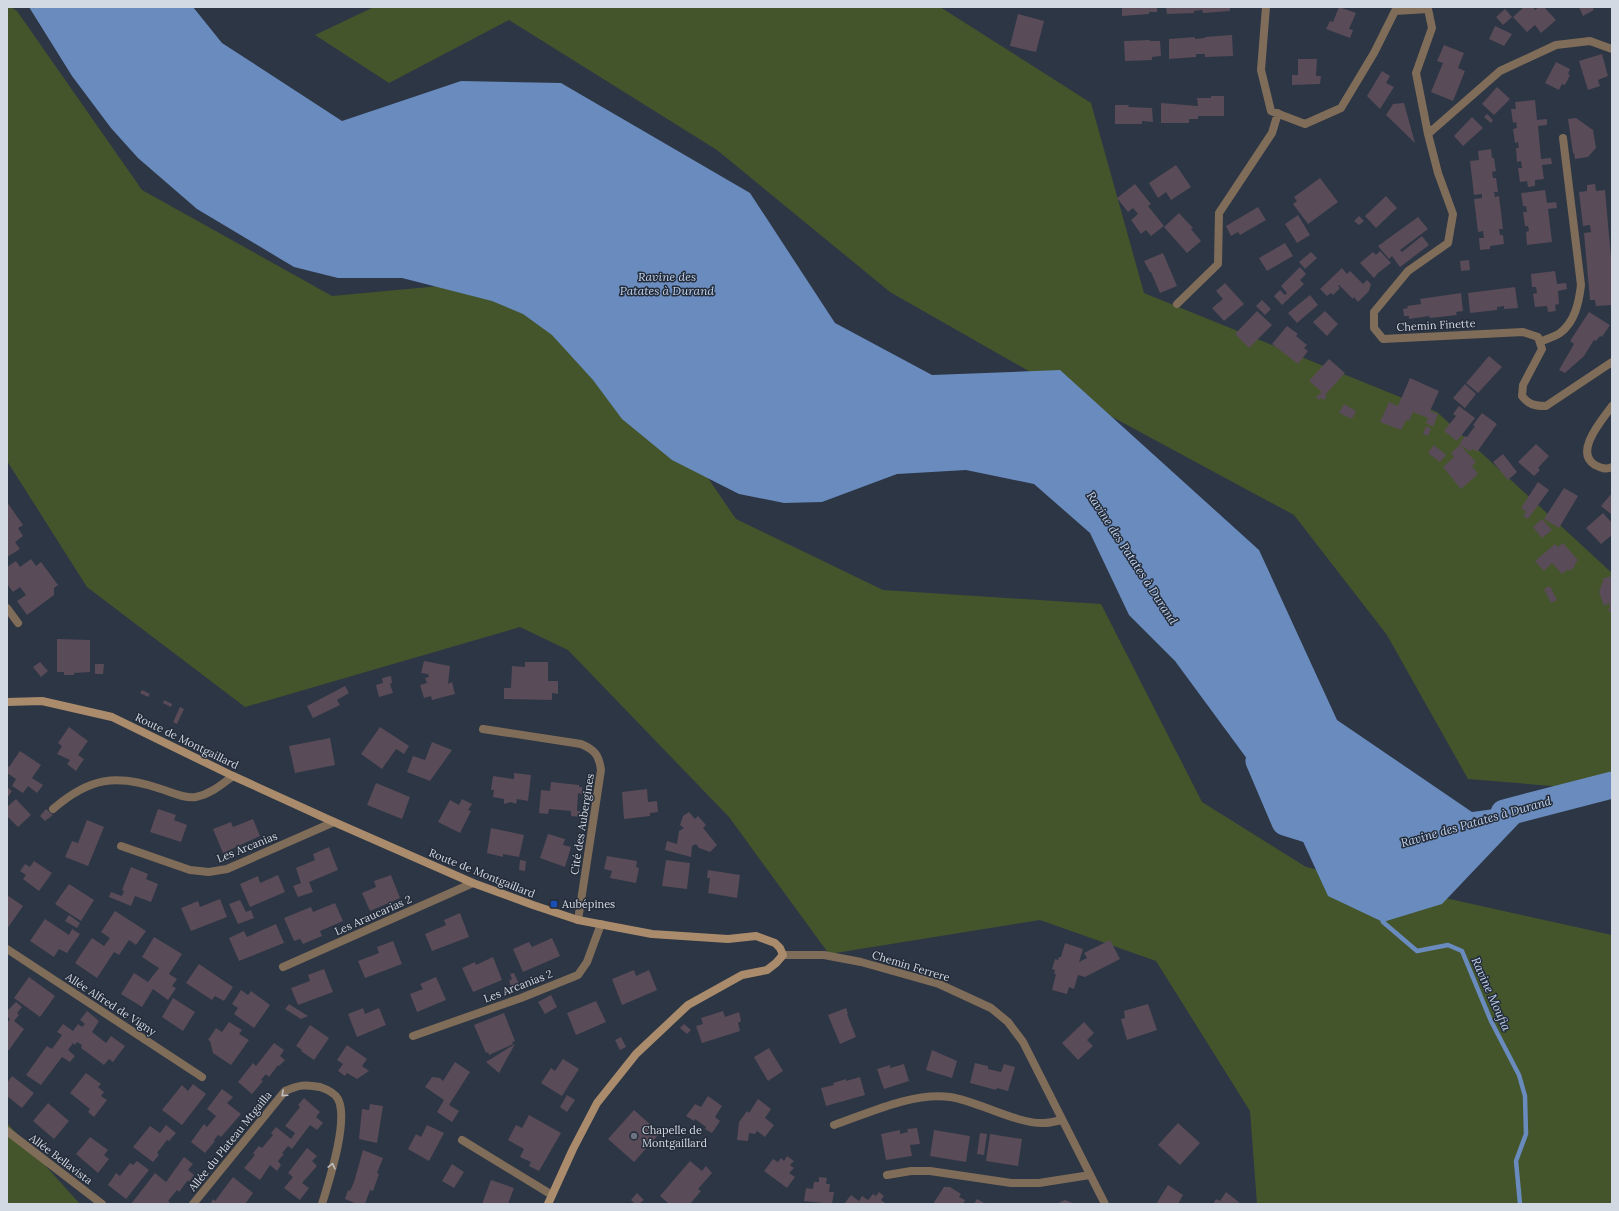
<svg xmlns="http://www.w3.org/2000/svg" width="1619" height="1211" font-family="Lora,serif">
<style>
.green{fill:#44552c}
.water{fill:#698bbd}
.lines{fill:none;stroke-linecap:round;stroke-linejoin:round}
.stream{stroke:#698bbd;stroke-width:4.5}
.river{stroke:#698bbd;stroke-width:27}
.building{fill:#594b58}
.street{stroke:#806d59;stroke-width:8}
.secondary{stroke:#aa8c6c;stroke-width:8}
.oneway{stroke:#bebec0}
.transit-dot{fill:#1a4fb4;stroke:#242c3a;stroke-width:1.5}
.worship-dot{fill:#6b7280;stroke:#242c3a;stroke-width:1.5}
.labels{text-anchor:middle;stroke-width:3;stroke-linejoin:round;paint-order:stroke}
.street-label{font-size:11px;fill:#d3d9e2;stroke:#242c3a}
.poi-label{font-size:11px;fill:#d3d9e2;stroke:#242c3a;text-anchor:start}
.water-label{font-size:12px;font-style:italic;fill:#bfd3f0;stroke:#242c3a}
</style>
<rect width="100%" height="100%" fill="#2d3644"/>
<!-- green -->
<path class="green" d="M7 7H11L17 11 142 190 332 296 568 274 736 519 883 590 1101 604 1202 802 1306 867 1612 935V1204H1257L1250 1111 1156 961 1040 920 829 954 729 817 568 650 520 627 245 707 87 587 7 461Z
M374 7H940L1091 103 1144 293 1437 412 1612 573V791L1468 779 1387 635 1294 515 1055 386 890 292 717 150 509 20 389 83 315 35Z
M7 1123 80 1204H7Z"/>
<!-- water -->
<path class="water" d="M29 7H193L222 43 342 121 461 81 561 83 750 193 835 323 932 375 1060 370 1259 550 1337 720 1472 812 1538 803 1442 904 1383 922 1328 896 1295 824 1175 661 1129 615 1090 533 1034 484 966 470 897 474 822 502 784 503 739 494 672 460 622 419 593 380 552 335 523 314 492 301 402 278H338L294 267 197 209 138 158 111 128 72 76Z"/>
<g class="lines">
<!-- stream -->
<path class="stream" d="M1381 917 1383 922 1417 951 1448 945 1462 951 1491 1021 1519 1075 1525 1096 1526 1134 1516 1161 1520 1204"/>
<!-- river -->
<path class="river" d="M1259 761 1285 822 1330 836
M1504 813 1612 785"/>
</g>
<!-- building -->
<path class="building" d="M1122 7H1157V12H1149V14L1122 16Z
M1166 7H1230V11L1203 13 1202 10 1194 11V13L1167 14Z
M1339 7 1356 13 1349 29 1353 30 1350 38 1326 29 1330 21 1333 22Z
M1524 7H1533L1535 10 1539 7H1544L1556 20 1541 33 1535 25 1527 32 1513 17Z
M1579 7H1592L1594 10 1583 16Z
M1505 9 1512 17 1503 25 1496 17Z
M1018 14 1044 21 1036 52 1010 46Z
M1495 26 1512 34 1504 46 1489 39Z
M1232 35 1233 56 1205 57V54H1196V57L1169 59V39L1195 37V39L1205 38V37Z
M1150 40V41H1160L1161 56 1152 57V60L1125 61 1124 41Z
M1444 45 1464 53 1458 68 1465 71 1453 101 1431 92 1443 63 1437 61Z
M1602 54 1608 76 1598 80 1600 86 1588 90 1579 61Z
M1298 59H1317L1316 76H1321L1320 84 1292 85V75H1298Z
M1556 62 1570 69 1568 74 1570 75 1565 85 1562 84 1559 90 1545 83Z
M1382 71 1390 76 1386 83 1394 87 1380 109 1367 96Z
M1497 87 1510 99 1494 115 1482 104Z
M1211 96H1224V116H1198V119H1189V123H1161V103L1198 106 1197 98H1211Z
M1535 100 1537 120 1547 119V125L1538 126 1541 159 1551 158 1552 164 1542 165 1544 179 1535 180V186L1528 187 1527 181 1520 182 1518 168H1522L1521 161 1517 162 1516 148H1519L1518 142 1515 143 1513 129 1517 128 1516 122 1513 123 1511 109H1516L1515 102Z
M1404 103 1415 143 1386 115 1393 104Z
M1115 105H1129L1128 107 1152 108 1153 122 1142 121V124H1115Z
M1487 114 1493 120 1491 123 1484 117Z
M1472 117 1483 128 1463 146 1454 136Z
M1576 118 1593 130 1596 148 1588 157 1575 159 1574 153H1573L1568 119Z
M1491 149 1492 158H1494L1496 171 1492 172 1493 178H1496L1498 192H1494L1495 197 1499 196 1503 229H1499L1500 235H1503L1504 244 1490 246V249L1480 250 1479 238H1484L1483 231 1478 232 1474 199 1482 198V194L1474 195 1470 161 1479 160 1478 151Z
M1176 165 1191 187 1171 200 1166 192 1158 198 1149 183Z
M1320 178 1338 202 1308 224 1293 204 1297 201 1294 197Z
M1135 184 1151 204 1148 206 1164 226 1151 236 1146 230 1141 234 1131 220 1138 214 1133 208 1128 212 1117 198Z
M1595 184 1596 191 1605 190 1612 269V305L1596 306 1595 300H1590L1584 233 1591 232 1590 225 1583 226 1579 192 1587 191V185Z
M1545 190 1547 203 1556 202 1557 208 1548 209 1552 242 1527 245 1526 232 1529 231 1528 226H1525L1523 212H1527L1526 206H1523L1521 193Z
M1386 196 1397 208 1376 228 1365 216Z
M1258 207 1266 220 1240 235 1238 232 1231 236 1226 226Z
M1179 213 1193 228 1191 229 1201 241 1187 253 1164 227Z
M1298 215 1310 235 1297 243 1285 224Z
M1359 216 1364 221 1359 225 1354 221Z
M1418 217 1428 229 1400 250 1402 252 1422 236 1429 245 1400 267 1392 256 1389 259 1378 246Z
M1285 243 1293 256 1267 271 1259 258Z
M1380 251 1391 263 1378 273 1374 278 1360 263 1373 252 1376 255Z
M1311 252 1317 258 1305 269 1299 262Z
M1163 253 1177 286 1160 293 1151 272H1150L1144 261Z
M1469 260 1470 270 1461 271 1460 261Z
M1300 267 1306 274 1300 280 1304 284 1282 305 1274 296 1280 290 1285 295 1287 293 1281 286Z
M1342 268 1347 274 1350 271 1363 284 1367 280 1371 284 1369 291 1358 302 1354 297 1353 299 1339 285 1338 286 1340 288 1333 295 1331 293 1327 296 1320 289Z
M1555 271 1557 284 1566 283 1567 289 1558 291 1559 304 1555 305 1556 311 1548 312 1547 306 1535 307 1533 294 1537 293 1536 287H1532L1531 274Z
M1225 283 1244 304 1224 321 1212 308 1223 299 1216 291Z
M1515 287 1518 308 1504 309V306L1497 307V310L1470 313 1468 293Z
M1461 293 1463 311 1456 312 1457 315 1430 318 1429 316 1409 319V316H1404L1403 309 1408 308 1407 306 1421 304 1420 299Z
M1310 295 1318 305 1297 323 1288 313Z
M1262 300 1271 309 1265 315 1256 306Z
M1257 311 1272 325 1249 348 1235 334Z
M1325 311 1338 324 1327 336 1313 322Z
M1589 312 1610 325 1602 337 1600 336 1596 341 1594 340 1584 356 1565 373 1559 370 1574 344 1570 341Z
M1287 326 1298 334 1296 336 1307 345 1304 348 1308 351 1298 364 1272 344Z
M1489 356 1502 367 1478 393 1466 383Z
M1329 359 1345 373 1325 395 1327 397 1323 400 1321 398 1319 400 1316 397 1322 392 1309 381Z
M1410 378 1439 391 1430 411 1438 414 1433 427 1426 423 1428 418 1413 412 1409 421 1406 420 1401 430 1380 422 1389 402 1398 406Z
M1465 384 1476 394 1465 408 1453 398Z
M1344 404 1356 411 1352 419 1339 413Z
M1459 406 1475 418 1457 441 1444 431 1456 416 1453 414Z
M1482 413 1497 424 1477 452 1474 449 1469 451 1459 444 1465 436 1467 437 1475 426 1473 425Z
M1426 426 1431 429 1428 436 1423 434Z
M1536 444 1549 456 1538 468 1540 470 1534 476 1518 462Z
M1434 445 1446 455 1440 462 1428 453Z
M1460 445 1476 462 1472 466 1478 474 1461 489 1443 467 1454 457 1451 453Z
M1503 454 1517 472 1508 480 1493 462Z
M1538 482 1549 490 1528 519 1523 516 1526 512 1521 508Z
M1564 488 1578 496 1559 528 1544 519Z
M1611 494 1612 495V515L1601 506Z
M7 502 23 525 18 528 23 536 15 542 20 549 7 557Z
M1603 513 1612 523V535L1601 544 1586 528Z
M1542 519 1552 530 1542 538 1533 527Z
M1563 543 1578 560 1575 564V566L1570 571 1568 569 1562 574 1552 563 1544 571 1535 561 1555 544 1558 547Z
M31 559 36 566 41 562 58 585 54 588V595L27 615 17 601 26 595 20 587 13 592 7 584V567L16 561 20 567Z
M1612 576V613L1608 611 1610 606 1609 603 1604 606 1599 592 1604 578Z
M1550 586 1557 600 1551 603 1544 589Z
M57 639 90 640V672L74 673V675H64V672H57Z
M424 661 450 666 448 684 452 682 455 694 432 700 431 696 424 698 420 685 427 683 425 678 429 677 428 674 421 673Z
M40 662 48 671 41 677 33 667Z
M525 662H548V681H558V694L552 693V700L504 699V688H511L512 666 525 667Z
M95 664H104L103 674H95Z
M391 676 392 683 390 684 393 693 379 697 376 685 383 683 382 678Z
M345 686 349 693 337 700 340 705 313 718 307 706Z
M142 690 150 694 148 697 140 693Z
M164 700 172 704 171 707 163 703Z
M180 707 184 709 177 724 173 722Z
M69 727 88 741 78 755 84 759 76 771 67 764 70 760 57 754 62 746 58 743Z
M380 727 409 746 404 754 396 749 382 769 361 754Z
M330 738 335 765 295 773 289 746Z
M432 742 452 750 430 781 407 772 413 756 425 760Z
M20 751 41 765 32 778 43 785 37 793 28 786 23 793 12 786 16 779 7 773V765L9 767Z
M514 773 531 775 528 801 517 799 516 804 511 802 504 804V799L493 797 494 790H491L493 776 514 779Z
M551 782 579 785V787H582V794L578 793 577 811H580L579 817 571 816V811L549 809 548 814 539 813 541 790 550 791Z
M376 783 410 797 402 819 367 805Z
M7 787 12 791 7 798Z
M647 789 648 802 657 801 658 812 650 813V816L624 819 622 792Z
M16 799 31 815 18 827 7 816V807Z
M462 799 472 804 468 810 471 811 460 833 438 822 450 800 459 805Z
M46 809 53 815 45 821 40 816Z
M158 809 176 815 174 820 187 825 181 842 150 832Z
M689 812 695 819 698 816 706 825 703 828 717 845 710 852 699 848 696 844 692 846 691 857 665 850 667 841 677 844 679 831 684 828 680 825 683 816Z
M253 819 260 836 223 853 213 829 231 822 233 827Z
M87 820 104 827 88 866 65 857 72 841 78 843Z
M491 828 524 835 519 857 503 854V857L487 853Z
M548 834 565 839 563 845 571 847 565 867 540 858Z
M329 847 338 870 309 882 313 892 298 897 293 886 301 883 296 868 315 860 313 854Z
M607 856 637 861 636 867 639 868 636 883 610 878 612 871 604 869Z
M520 860 526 861 525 871 519 870Z
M666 860 690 863 687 889 662 886Z
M34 861 52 873 39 891 23 879 26 875 20 871 25 864 30 867Z
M131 867 148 874 146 879 158 884 151 902 135 896 131 906 109 897 111 892 122 896 124 891 122 890Z
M708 870 740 875 737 898 708 893 710 878H707Z
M278 875 285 892 250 907 240 884 258 876 260 883Z
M391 875 400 898 370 911 362 893 376 887 374 881Z
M69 884 94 900 81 921 55 904Z
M7 895 23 906 7 929Z
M220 899 227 917 191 931 181 908 198 901 200 907Z
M240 900 246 912 251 910 254 918 238 924 229 904Z
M335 903 343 921 320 931 322 936 303 944 300 939 294 941 284 918 311 907 313 912Z
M115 911 146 931 136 945 129 940 119 955 114 952 97 978 75 963 92 938 104 946 110 938 101 932Z
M460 913 469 937 432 951 425 934 446 925 444 920Z
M69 915 80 923 77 928 65 921Z
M45 919 69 935 72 929 80 934 67 953 59 949 54 957 30 941Z
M276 924 284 943 239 961 229 938 244 931 247 937Z
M154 937 182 954 169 974 177 979 172 986 176 988 168 1000 153 989 142 1007 121 994 134 973 148 982 159 968 142 957Z
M552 938 560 956 523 972 513 949 529 942 532 947Z
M1110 940 1120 959 1085 977 1078 975 1074 989 1069 987 1067 994 1052 990 1056 974H1054L1055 970 1052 969 1055 959 1058 960 1059 957H1061L1065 943 1083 949 1079 962 1087 958 1084 953Z
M393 941 402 964 365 978 358 961 379 953 377 947Z
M493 957 502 980 473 992 462 968 475 962 476 965Z
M199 964 233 987 224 1001 215 996 212 1000 186 983Z
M324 969 333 992 298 1005 291 988 310 981 308 975Z
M634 970 636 976 649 970 657 990 622 1005 612 979Z
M514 973 519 984 511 986 509 981 512 979 510 974Z
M29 977 55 996 40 1017 14 998Z
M436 977 446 1000 417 1012 410 994 423 989 420 984Z
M241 990 248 995 251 991 270 1005 254 1028 234 1014 238 1008 232 1004Z
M551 995 557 1007 545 1014 538 1002Z
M173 998 195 1012 183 1031 162 1017Z
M596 1001 606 1022 576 1035 567 1013Z
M16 1002 22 1007 17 1013 19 1015 14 1021 24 1029 9 1050 7 1049V1023L10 1019 7 1016V1011Z
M289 1004 292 1006 308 1016 301 1019 285 1009Z
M1148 1004 1157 1030 1127 1040 1121 1019 1125 1018 1124 1011Z
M363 1008 365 1014 379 1008 386 1025 357 1037 348 1014Z
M846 1008 848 1014H847L856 1037 840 1044 828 1015Z
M87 1011 99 1021 92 1032 106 1043 111 1036 125 1046 113 1062 109 1059 104 1065 81 1048 82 1045 77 1042 75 1045 73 1043 68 1050 75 1056 70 1062 62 1057 41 1085 26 1075 47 1046 52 1049 62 1035 57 1032 63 1024 73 1031 78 1024 82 1027 85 1024 80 1020Z
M723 1011 725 1017 739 1012 741 1021 738 1023 740 1031 702 1043 696 1026 703 1024 701 1018Z
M504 1013 515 1041 512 1042 513 1044 489 1055 488 1052 486 1053 474 1025Z
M229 1022 242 1030 239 1034 249 1040 231 1065 213 1053 210 1041 208 1040 216 1028 222 1032Z
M1084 1022 1094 1033 1087 1040 1093 1046 1078 1060 1062 1043Z
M684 1024 691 1030 687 1034 680 1028Z
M310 1025 329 1038 314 1060 301 1051 302 1050 296 1046Z
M621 1037 626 1047 620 1050 615 1040Z
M274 1043 284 1050 280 1056 285 1060 279 1066 278 1065 269 1077 266 1074 261 1080 263 1081 252 1094 238 1082 253 1063 256 1066Z
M515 1044 499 1073 486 1062Z
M347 1045 367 1059 362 1066 369 1071 357 1079 347 1073 345 1076 338 1071 343 1064 337 1060Z
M769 1048 783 1071 768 1081 754 1057Z
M932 1050 957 1061 952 1078 926 1070Z
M563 1059 579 1069 562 1096 541 1083 551 1068 555 1071Z
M455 1062 470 1072 449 1105 459 1111 452 1122 437 1112 444 1100 425 1087 432 1077 440 1078 443 1081Z
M975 1063 988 1066V1069L1001 1072 1004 1064 1015 1067 1008 1091 997 1088 996 1090 970 1083Z
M904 1064 909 1081 884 1089 877 1069 890 1065V1068Z
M86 1073 101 1084 98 1087 104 1092 101 1096 107 1100 94 1117 88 1112 90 1109 70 1093Z
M12 1076 34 1093 22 1108 7 1096V1083Z
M860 1077 865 1095 826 1106 821 1088 834 1085 833 1083 846 1079V1081Z
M193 1084 206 1094 182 1125 162 1110 182 1085 188 1091Z
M222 1089 233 1097 227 1103 241 1114 221 1137 218 1135 214 1140 215 1141 205 1153 191 1142 204 1124 207 1127 216 1116 207 1109Z
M567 1095 575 1100 567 1112 560 1107Z
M708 1096 722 1106 715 1117 720 1121 712 1133 705 1129 706 1127 695 1119 694 1121 686 1116 695 1104 701 1107Z
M304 1098 320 1112 316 1117 323 1123 317 1130 310 1125 292 1149 288 1146 282 1153 284 1154 278 1161 281 1165 277 1171 270 1165 260 1180 244 1168 255 1155 253 1153 259 1146 262 1148 273 1135 271 1133 276 1127 291 1139 295 1133 285 1126 300 1107 298 1105Z
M758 1099 771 1109 765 1118 774 1125 765 1137 757 1131 755 1134 749 1133 748 1141 737 1140 739 1122 747 1111 749 1113Z
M48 1103 69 1121 54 1139 33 1121Z
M370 1104 383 1106 377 1143 359 1139 362 1109 369 1110Z
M634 1110 660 1133 634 1162 608 1139Z
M529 1115 561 1133 539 1171 529 1166 531 1162 520 1157 524 1149 508 1140 516 1125 522 1128Z
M1178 1123 1200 1143 1180 1165 1158 1145Z
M166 1125 176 1133 169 1141 167 1140 157 1153 159 1155 153 1162 133 1147 150 1126 160 1133Z
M427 1125 444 1133 429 1161 408 1149 416 1134 421 1137Z
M917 1128 920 1144 910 1145 912 1156 886 1160 881 1134 900 1130V1134L908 1132 907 1129Z
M934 1130 970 1136 966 1162 930 1156Z
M980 1133 987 1134 984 1155 977 1154Z
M990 1134 1022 1139 1018 1166 986 1161Z
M90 1137 108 1150 104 1155 109 1159 98 1173 76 1154Z
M307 1148 317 1156 312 1161 317 1166 302 1183 309 1188 300 1200 284 1188 293 1177 288 1173Z
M363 1150 383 1158 377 1173 379 1174 373 1191 370 1190 365 1204H357L345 1199 348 1190 350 1191 354 1182Z
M787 1156 794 1161 790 1165 794 1168 789 1173 795 1177 787 1188 764 1171 773 1159 778 1162 781 1158 784 1161Z
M184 1157 193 1164 188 1170 194 1175 189 1182 188 1180 179 1192 177 1190 168 1201 170 1202 168 1204H131L155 1173 166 1182Z
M137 1161 149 1170 126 1199 108 1185 116 1173 120 1176 130 1163 133 1165Z
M690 1161 702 1171 706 1166 712 1173 698 1189 701 1191 690 1204H669L660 1196Z
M452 1164 464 1172 454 1188 442 1181Z
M233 1177 253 1193 245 1204H210L213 1199 215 1201Z
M819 1177 827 1178 826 1184H830L829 1192H834L832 1204 804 1201 806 1188 813 1189 814 1182H819Z
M491 1180 514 1188 508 1204H482Z
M1168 1185 1183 1195 1178 1204H1156Z
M944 1187H950L961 1194 959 1197 965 1200 963 1204H933Z
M879 1192 884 1196 881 1200 885 1203 884 1204H844L851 1195 859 1201 862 1196 868 1200 873 1194 876 1196Z
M1226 1192 1240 1203 1239 1204H1213L1216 1199 1220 1201Z
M637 1193 644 1200 639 1204H635L631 1200Z
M977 1199 986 1204H974Z
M1065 1200 1075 1204H1056Z"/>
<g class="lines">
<!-- street -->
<path class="street" d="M1266 7 1261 70 1271 111 1305 124 1341 108 1374 53 1395 11 1428 9 1432 28 1416 73 1428 134 1438 173 1453 214 1448 243 1408 271 1374 312V328L1383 339 1523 332 1538 337 1542 349 1523 385 1522 396C1529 405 1535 406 1546 406L1612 362
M1428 134 1500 71 1556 45 1590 41 1612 49
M1177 304 1218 264 1219 213 1272 133 1278 113
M1540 342C1546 339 1554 337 1560 333 1575 322 1579 302 1581 285L1563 138
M1612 406C1603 419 1573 452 1595 465 1601 468 1606 470 1612 467
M7 608 18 623
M483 729 581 744C595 750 599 755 601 770L578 920
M53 809C89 778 116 773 161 789 171 792 185 799 196 797 211 794 222 784 233 776
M121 846 190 870 209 872 227 869 334 822
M7 949 202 1077
M783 955H824L861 962 939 984 991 1008 1008 1022 1023 1042 1105 1204
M283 967 473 883
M413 1036 521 998 578 975 587 962 601 924
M834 1125C869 1113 912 1092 950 1097 978 1101 1016 1124 1044 1123 1050 1123 1056 1121 1062 1120
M7 1131 102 1204
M462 1140 552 1195
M887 1175 911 1171H930L1011 1183H1039L1090 1175
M193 1204 285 1091C299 1085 305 1084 320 1087 326 1089 335 1093 338 1099 349 1120 329 1181 322 1204"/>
<!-- secondary -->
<path class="secondary" d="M7 702 42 701 112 717 233 776 334 822 473 883 533 905 578 920 652 934 728 939 756 936 775 943 780 948 783 955 776 963 767 970 742 975 688 1005 636 1054 597 1103 573 1149 548 1204"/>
</g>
<!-- one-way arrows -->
<defs><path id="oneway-chevron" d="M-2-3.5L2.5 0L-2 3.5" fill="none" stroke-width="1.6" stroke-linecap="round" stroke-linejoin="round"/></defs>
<g class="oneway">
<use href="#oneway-chevron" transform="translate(284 1094) rotate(138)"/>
<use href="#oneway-chevron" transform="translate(332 1166) rotate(-76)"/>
</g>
<!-- markers -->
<rect class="transit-dot" x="550" y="900" width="8" height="8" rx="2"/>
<circle class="worship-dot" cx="634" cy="1136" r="4"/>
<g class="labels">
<!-- street labels -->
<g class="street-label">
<text transform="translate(1436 325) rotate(-3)" y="4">Chemin Finette</text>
<text transform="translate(187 741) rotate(26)" y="4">Route de Montgaillard</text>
<text transform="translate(582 824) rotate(-81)" y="4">Cité des Aubergines</text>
<text transform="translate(247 847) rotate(-22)" y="4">Les Arcanias</text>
<text transform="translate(482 873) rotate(22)" y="4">Route de Montgaillard</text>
<text transform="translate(373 915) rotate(-24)" y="4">Les Araucarias 2</text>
<text transform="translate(911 966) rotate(17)" y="4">Chemin Ferrere</text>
<text transform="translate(518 986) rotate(-21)" y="4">Les Arcanias 2</text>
<text transform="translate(111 1004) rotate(33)" y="4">Allée Alfred de Vigny</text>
<text transform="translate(230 1141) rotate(-51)" y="4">Allée du Plateau Mtgailla</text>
<text transform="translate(61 1159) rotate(37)" y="4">Allée Bellavista</text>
</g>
<!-- poi labels -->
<g class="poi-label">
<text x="562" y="908">Aubépines</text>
<text x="642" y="1134">Chapelle de<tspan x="642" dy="13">Montgaillard</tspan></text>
</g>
<!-- water labels -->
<g class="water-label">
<text x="667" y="281">Ravine des<tspan x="667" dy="14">Patates à Durand</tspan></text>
<text transform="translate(1132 558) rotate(57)" y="4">Ravine des Patates à Durand</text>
<text transform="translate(1476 822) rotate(-16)" y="4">Ravine des Patates à Durand</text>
<text transform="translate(1491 994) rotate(66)" y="4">Ravine Moufia</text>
</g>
</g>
<!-- border -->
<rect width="1619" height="1211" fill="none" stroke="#d3d9e2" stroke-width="16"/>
</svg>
